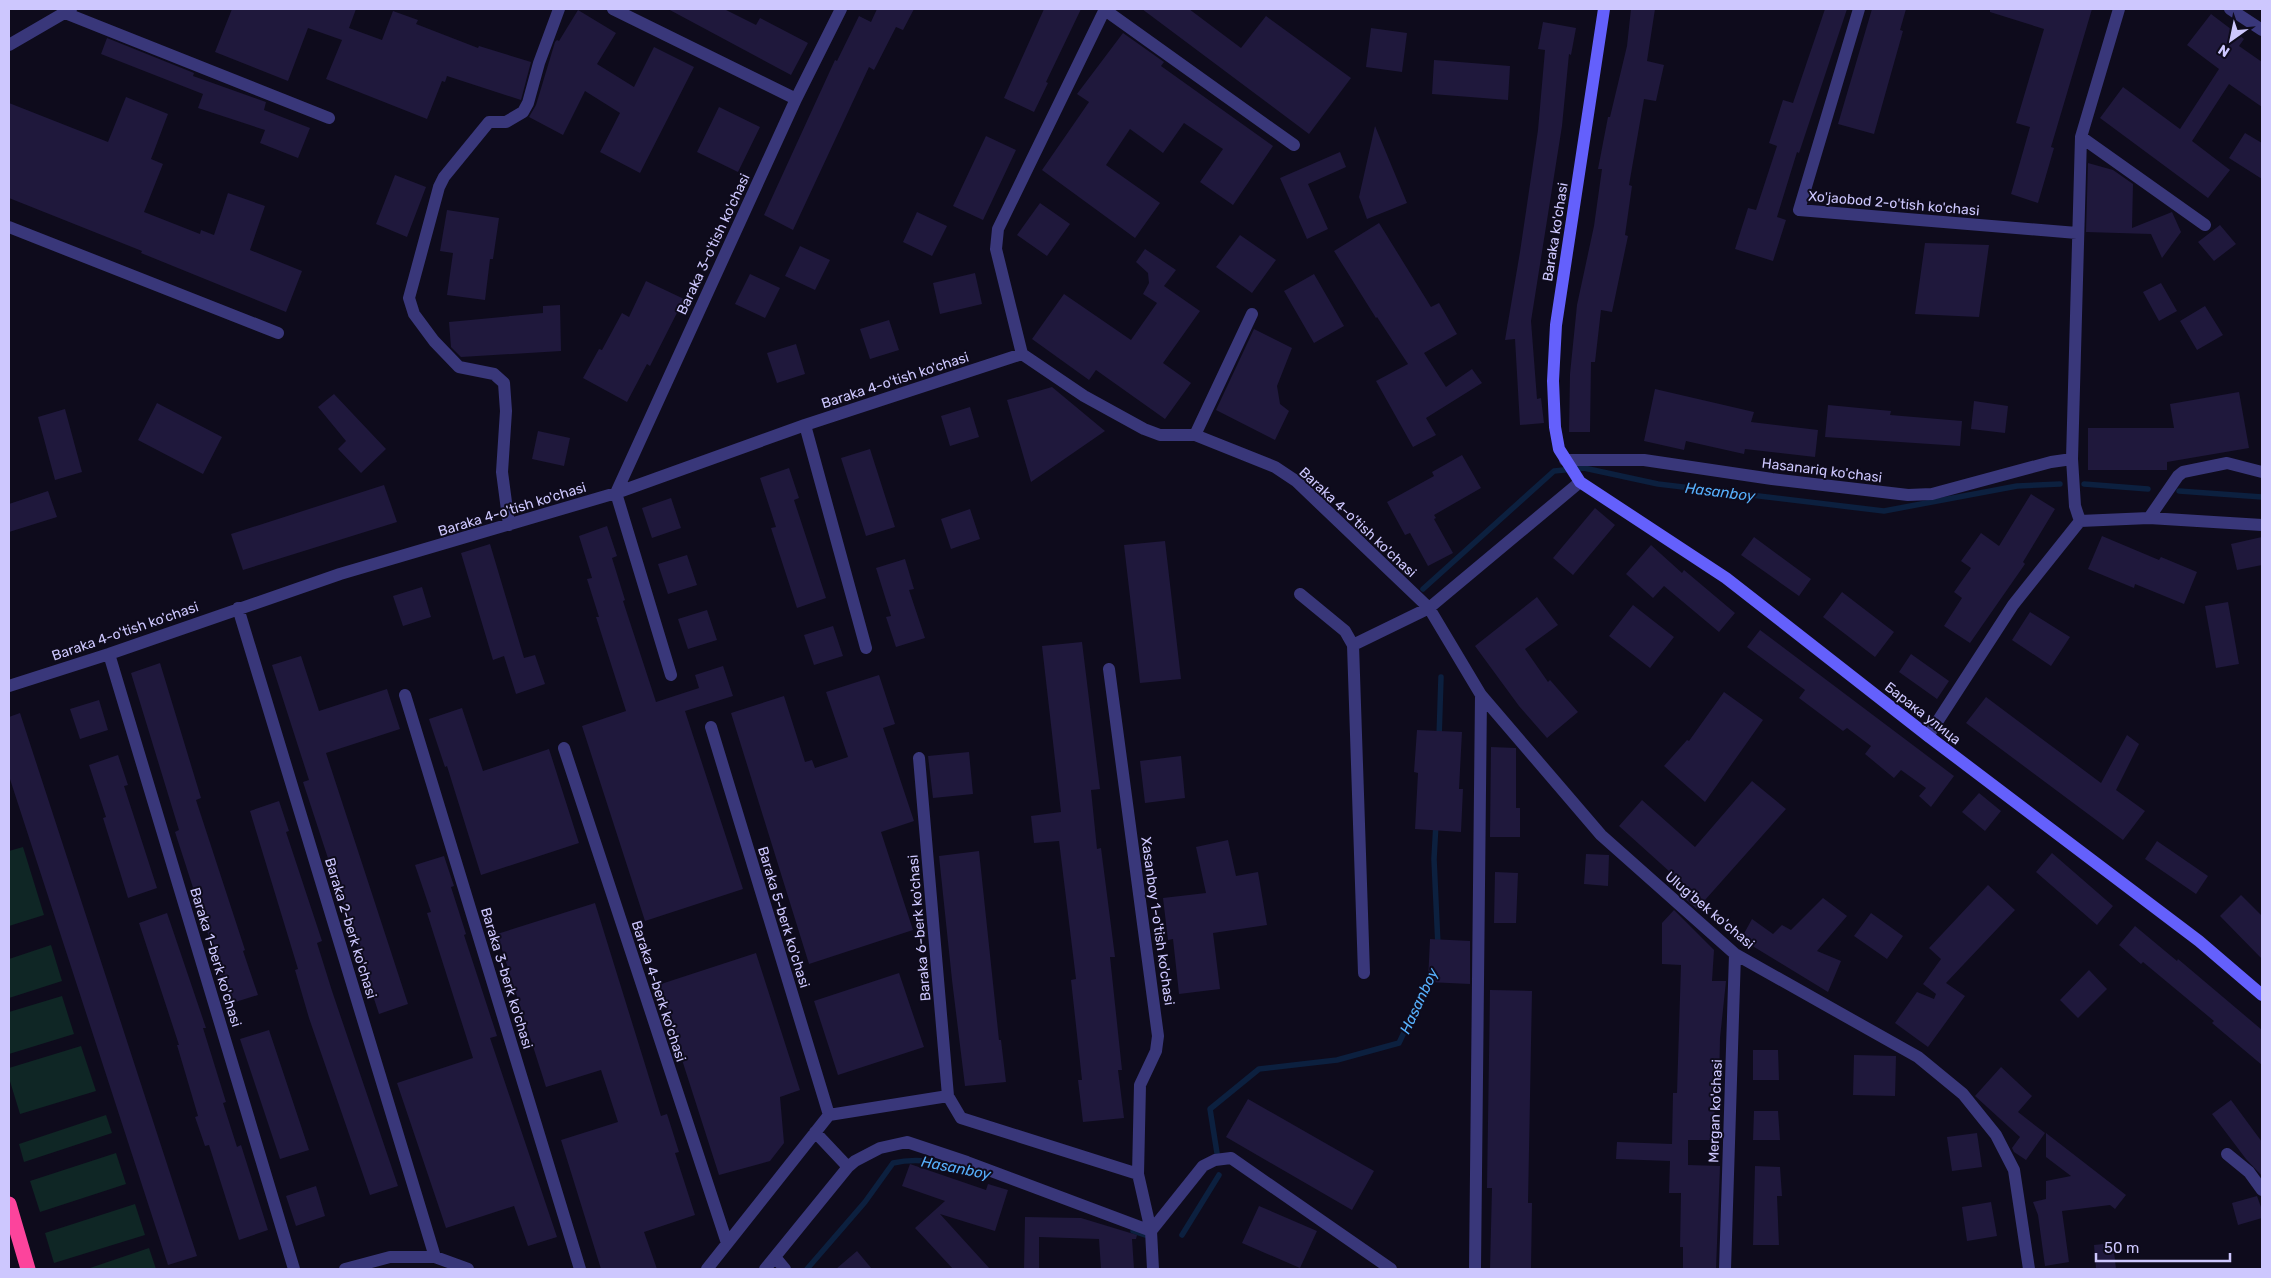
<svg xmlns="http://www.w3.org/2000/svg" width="2271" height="1278" font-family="Rubik,sans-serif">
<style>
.green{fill:#0f2625}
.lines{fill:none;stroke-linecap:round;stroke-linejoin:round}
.stream{stroke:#0c203f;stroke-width:5.5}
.building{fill:#1f183c}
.street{stroke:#39377a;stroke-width:12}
.secondary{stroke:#6460fc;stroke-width:12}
.highway{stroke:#fc449c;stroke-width:15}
.labels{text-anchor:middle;stroke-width:4;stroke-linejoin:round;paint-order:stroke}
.street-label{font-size:14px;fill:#cdc7fe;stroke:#0e0b1c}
.water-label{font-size:15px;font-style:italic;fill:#57b0fc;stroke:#0e0b1c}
</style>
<rect width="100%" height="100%" fill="#0e0b1c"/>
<!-- green -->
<path class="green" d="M23 847 44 915 9 926V851Z
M51 945 62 981 9 998V959Z
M62 996 74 1034 9 1054V1012Z
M81 1046 96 1091 20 1114 9 1078V1068Z
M106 1115 112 1133 24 1162 19 1144Z
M116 1153 126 1184 40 1212 30 1181Z
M135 1204 145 1235 54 1263 45 1233Z
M149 1248 156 1269H87Z"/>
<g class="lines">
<!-- stream -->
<path class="stream" d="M2084 484 2148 489
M2179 491 2262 497
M1423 589 1554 471 1584 468 1658 484 1884 511 2017 486 2060 484
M1439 739 1441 677
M1436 823 1434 859 1438 946
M1217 1153 1210 1109 1259 1069 1337 1060 1399 1043 1431 976
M1133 1231 1145 1235
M1182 1235 1219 1175
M807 1269 865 1202 893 1163C919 1157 942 1163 968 1168"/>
</g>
<!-- building -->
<path class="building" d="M232 9H356L349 28 382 40 393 11 418 20 416 24 478 48 479 46 531 62 521 100 447 76 445 82 442 81 427 119 326 79 342 40 308 28 288 81 215 52Z
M668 9H724L756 25 760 18 808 43 791 75Z
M877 9H914L903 30 896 27 874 70 869 67 793 230 764 215 835 60 837 61 859 16 871 22Z
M1044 9H1081L1046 82 1048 83 1034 112 1004 98Z
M1142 9H1189L1241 48 1266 16 1351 78 1309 134Z
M1631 9H1655L1647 61 1664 65 1656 101 1644 99 1629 185 1632 186 1625 235 1628 236 1612 312 1601 310 1595 362H1591L1590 432H1569L1570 374 1577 305 1594 226 1602 169H1598L1608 117H1610L1627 46Z
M1825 9H1847L1799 153 1797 152 1777 217 1786 220 1773 261 1735 249 1748 208 1756 210 1777 146 1769 143 1783 100 1793 103Z
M1872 9H1906L1900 30 1903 31 1874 134 1838 124Z
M1990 9H2092L2051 147 2054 148 2038 203 2011 194 2030 127 2016 123 2044 29 1990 12Z
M578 10 616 33 597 64 634 87 654 47 694 67 640 173 600 152 620 113 585 91 563 135 529 117 536 105 555 42 557 40 559 41Z
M2211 14 2244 39 2239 46 2262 62V107L2229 84 2192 141 2230 170 2208 198 2100 118 2123 87 2180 129 2219 69 2187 45Z
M1543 22 1576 28 1571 55 1569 54 1562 126 1531 321 1537 399 1541 398 1544 423 1520 425 1515 339 1505 340 1520 252 1538 130 1545 50 1538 49Z
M1371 28 1407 33 1402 72 1366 67Z
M1123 33 1164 62 1161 66 1273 146 1233 205 1200 182 1223 149 1184 123 1163 153 1130 129 1106 165 1160 203 1135 238 1042 170 1089 102 1077 94Z
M107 38 194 73 193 76 266 102 264 110 310 128 298 158 260 143 265 130 198 108 203 94 101 54Z
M1434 60 1510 66 1508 100 1432 94Z
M126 97 168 114 151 159 163 164 144 212 200 234 201 230 214 235 228 193 265 206 250 250 302 271 286 312 141 253 142 251 9 198V103L108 142Z
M719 107 760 127 738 172 697 152Z
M1375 126 1407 203 1367 219 1359 197Z
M2245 133 2262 143V179L2229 158Z
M986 136 1016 150 983 220 953 206Z
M1340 152 1346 167 1308 184 1328 229 1307 239 1280 178Z
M2088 163 2113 170 2133 184 2132 228 2172 212 2181 232 2162 258 2151 234 2086 232Z
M395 175 426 187 407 237 376 224Z
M1040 203 1070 224 1047 256 1017 235Z
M447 210 499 218 493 259H490L485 300 447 295 453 253 440 251Z
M917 212 947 226 932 256 903 242Z
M1379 223 1431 307 1439 303 1457 334 1424 353 1446 387 1472 369 1482 383 1426 418 1436 435 1413 447 1376 381 1408 364 1377 317 1376 318 1334 251Z
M2220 225 2236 244 2214 261 2198 242Z
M1240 235 1276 260 1252 293 1216 267Z
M1925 243 1989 245 1979 317 1915 314Z
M800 246 830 260 815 290 785 276Z
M1145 249 1176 270 1164 286 1200 311 1163 363 1191 383 1165 419 1096 370 1089 380 1032 339 1064 294 1131 340 1157 303 1143 294 1149 283 1148 273 1136 262Z
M975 273 982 304 940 314 933 283Z
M750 274 780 288 765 318 735 304Z
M1314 274 1344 326 1314 343 1284 291Z
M646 281 684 299 650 366 647 364 627 402 583 378 599 349 602 350 622 313 629 317Z
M2161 283 2177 311 2159 321 2143 292Z
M560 305 561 351 461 357 451 347 449 322 543 313V306Z
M2205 306 2223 335 2197 350 2180 321Z
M889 320 899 350 870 359 860 329Z
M1254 329 1292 348 1277 386 1280 404 1289 411 1275 440 1216 410Z
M796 344 805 374 777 383 767 353Z
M1052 387 1105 431 1031 482 1007 400Z
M1655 389 1754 412 1751 422 1818 430 1815 457 1745 449 1744 454 1686 441 1684 450 1644 441Z
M2239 392 2249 448 2167 462V470H2088V428H2174L2170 404Z
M334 394 386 449 361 473 338 449 346 441 318 407Z
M1974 401 2008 406 2005 433 1971 429Z
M157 403 222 437 203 474 138 440Z
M1828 405 1891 411 1890 415 1962 421 1960 446 1825 437Z
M970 407 979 437 950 446 941 416Z
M65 409 82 472 55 480 38 417Z
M538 431 570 438 564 466 532 459Z
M870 449 895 527 866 536 841 458Z
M1462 455 1481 488 1434 515 1436 518 1434 519 1453 553 1428 566 1410 533 1405 535 1387 502 1434 476 1432 472Z
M789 468 799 498 794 500 826 598 797 608 771 528 776 527 760 478Z
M384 485 397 522 243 570 231 534Z
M48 491 57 517 9 532V504Z
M2031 494 2055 509 2023 562 2025 564 1970 643 1944 626 1962 598 1954 592 1971 568 1961 561 1981 533 1999 546Z
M671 498 681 528 652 538 642 508Z
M1595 508 1615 525 1573 575 1553 558Z
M970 509 980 539 951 549 941 519Z
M607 526 617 556 612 558 625 600 623 601 656 702 699 688 695 675 723 666 733 696 685 711 743 889 645 921 582 726 626 711 596 617H599L587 579 592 578 579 536Z
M2102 536 2159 560 2161 557 2197 572 2184 604 2135 584 2134 588 2088 569Z
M1754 537 1811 579 1799 596 1741 555Z
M2262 537V565L2237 570 2231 544Z
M1165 541 1181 679 1140 683 1124 545Z
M490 544 524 658 535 655 545 684 516 694 504 656 493 660 461 553Z
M1651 545 1682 573 1684 570 1735 613 1719 632 1664 586 1653 598 1626 574Z
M687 555 697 585 668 594 658 564Z
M905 559 914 589 909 590 925 638 896 647 886 617 891 616 876 568Z
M422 587 431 617 403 626 393 596Z
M1842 592 1894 632 1875 657 1823 617Z
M1537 597 1558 625 1525 649 1548 682 1550 680 1578 712 1547 738 1519 706 1475 646Z
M2228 602 2239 664 2216 668 2205 606Z
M1633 605 1674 637 1650 668 1609 636Z
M707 610 717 640 688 649 678 619Z
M2030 612 2070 637 2051 666 2012 640Z
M833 626 843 656 814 665 804 635Z
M1760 630 1954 776 1931 807 1919 796 1926 788 1901 770 1894 778 1865 754 1871 746 1847 728 1843 731 1799 698 1805 690 1747 647Z
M1082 642 1100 789 1091 790 1097 849 1101 848 1115 957H1110L1122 1070H1118L1124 1118 1083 1122 1078 1080H1082L1071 980 1076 979 1059 841 1034 843 1031 816 1061 812 1042 646Z
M1911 654 1949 681 1937 699 1899 672Z
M301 656 319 711 387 689 400 729 326 753 408 1004 379 1014 303 782 309 780 272 665Z
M160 663 201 798 196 800 245 950 243 951 258 995 229 1004 219 975 221 974 175 832 179 830 131 673Z
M879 675 895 724 883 728 914 821 881 832 913 930 809 964 731 713 784 696 805 762 812 760 815 768 848 757 826 692Z
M1724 692 1763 720 1705 802 1664 766 1687 740 1689 741Z
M1986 697 2101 783 2127 735 2139 744 2116 790 2145 811 2123 840 1966 723Z
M99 700 108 730 80 739 70 709Z
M462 708 483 771 549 749 579 843 481 875 447 766 445 767 429 719Z
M20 713 197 1256 168 1265 9 776V717Z
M1417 730 1462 732 1459 789H1463L1461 832 1415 829 1418 773 1414 772Z
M1491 747 1516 748V808H1520V837H1490Z
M969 752 973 794 933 798 928 756Z
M118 755 128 785 124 786 157 888 128 898 103 818 106 817 89 765Z
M1181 756 1185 798 1145 803 1140 761Z
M1752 781 1786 809 1697 909 1684 898 1688 894 1667 876 1670 872 1619 826 1642 800 1695 847Z
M1979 793 2001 811 1985 831 1962 812Z
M279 801 289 831 286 832 322 941 317 943 332 991 398 1186 370 1195 309 1018 295 970 298 969 250 811Z
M1228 840 1236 876 1258 872 1267 925 1213 933 1220 989 1179 994 1173 939 1168 940 1163 898 1206 893 1196 847Z
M2157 841 2208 876 2196 894 2145 859Z
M979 851 999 1040H1001L1006 1082 965 1086 952 980 939 856Z
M2052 853 2113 906 2097 925 2036 872Z
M1586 854 1609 855 1608 886 1584 884Z
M444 856 454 886 451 887 466 934 464 935 497 1036 490 1038 557 1237 528 1246 514 1206 446 1228 397 1083 473 1058 427 913 431 912 415 865Z
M1495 872 1518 873 1516 923H1494Z
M1988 885 2015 910 1946 983 1965 996 1928 1047 1895 1023 1917 992 1934 999 1936 994 1923 984 1941 959 1929 948Z
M2241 895 2262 916V959L2220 916Z
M1823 898 1847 916 1817 951 1841 961 1828 992 1741 939 1752 919 1773 934 1782 925 1791 930Z
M595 903 661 1116 667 1114 679 1152 675 1153 695 1215 644 1232 657 1269H601L561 1140 618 1122 601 1070 546 1087 497 934Z
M1674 910 1714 950 1712 981H1726L1720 1038 1719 1085H1715L1714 1140H1688V1165L1720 1166 1716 1269H1683V1247H1680L1681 1193H1669L1670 1161 1616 1159 1617 1142 1672 1144 1673 1093H1677L1681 965 1662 964V923Z
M167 913 206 1028H203L226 1102 223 1103 237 1147 241 1145 268 1230 239 1240 209 1145 205 1146 195 1117 198 1116 177 1045H179L139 923Z
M1871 913 1903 936 1887 959 1854 936Z
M2135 926 2177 961 2178 959 2262 1030V1065L2212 1023 2214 1021 2143 962 2141 964 2119 945Z
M1430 939 1470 941V984L1428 982Z
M756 953 800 1090 780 1097 784 1143 770 1161 719 1175 658 985Z
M2089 970 2107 989 2078 1018 2060 1000Z
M899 973 924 1047 838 1075 814 1001Z
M1490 990 1532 991 1528 1203H1532L1531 1269H1490L1492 1188H1487Z
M269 1030 309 1150 280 1159 240 1039Z
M1753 1050H1778L1779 1080H1753Z
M1854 1055 1896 1056 1895 1096 1853 1095Z
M2001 1067 2032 1096 2018 1112 2045 1133 2026 1160 2014 1152 2012 1148 2020 1137 1975 1096Z
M1248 1099 1374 1171 1352 1210 1226 1137Z
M2231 1100 2262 1142V1176L2246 1159 2212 1114Z
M1754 1111H1778L1780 1140H1753Z
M1977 1133 1982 1167 1952 1171 1947 1137Z
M2046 1133 2126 1195 2115 1209 2110 1205 2062 1211 2069 1262 2045 1266 2038 1215 2033 1202 2046 1199V1181L2071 1176 2046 1157Z
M910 1164 986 1190 988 1184 1008 1190 995 1231 940 1214 990 1269H953L915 1228 945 1201 902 1186Z
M1755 1166 1780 1167 1782 1196H1777L1779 1245H1753Z
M316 1186 325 1216 296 1226 286 1196Z
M2257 1196 2262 1210V1218L2238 1225 2232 1203Z
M1991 1202 1997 1236 1967 1241 1962 1207Z
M1259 1206 1317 1231 1300 1268 1242 1243Z
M1025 1217 1081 1218 1137 1235 1136 1239H1132L1134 1269H1101L1099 1239 1039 1237V1269H1024Z
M2113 1243 2116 1269H2096L2094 1245Z
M857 1251 872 1269H836Z"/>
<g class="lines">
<!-- street -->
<path class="street" d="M613 9 796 99
M1105 9 998 229 996 249 1022 354 1084 396 1144 429 1160 435H1195L1275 467 1296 481 1429 608 1481 695 1601 835 1735 954 1918 1057 1963 1094 1996 1135 2014 1170 2029 1269
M1859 9 1799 210 2077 233
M2230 9 2262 30
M1105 10 1294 145
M65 13 329 118
M9 45 71 9
M2081 137 2205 225
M9 227 278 333
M805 425 866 648
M1195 435 1252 314
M1565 460H1644L1772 479 1908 495 1932 494 2051 462 2072 459
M2149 518 2178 476 2183 472 2227 463 2262 472
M2080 521 2075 506 2072 459 2081 137 2119 9
M509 525 502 472 506 411 504 383 494 374 459 367 434 341 414 314 409 298 439 187 444 177 489 122H506L523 112 528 103 539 63 559 9
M1300 594 1345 631 1353 645 1364 973
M238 608 435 1257
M1353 645 1429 608 1580 482
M109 654 294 1269
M1109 669 1158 1036 1156 1051 1140 1085 1138 1174 1151 1231 1153 1269
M671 675 616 493 796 99 841 9
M9 686 109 654 340 574 616 493 805 425 1022 354
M405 695 580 1269
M711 727 829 1115
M1928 736 2013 605 2080 521 2149 518 2262 525
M564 748 727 1243
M919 758 948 1096
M815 1132 848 1167
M2227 1154 2249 1172 2262 1190
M1151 1231 1203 1166 1215 1160 1231 1158 1391 1269
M775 1257 785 1269
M345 1269 390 1257H435L468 1269
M707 1269 829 1115 948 1096 961 1118 1138 1174
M765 1269 848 1167 855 1161 880 1148 907 1142 967 1162 1151 1231
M1475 1269 1481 695
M1725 1269 1735 954"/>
<!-- secondary -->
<path class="secondary" d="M1604 9 1556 325 1553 381 1555 427 1559 449 1580 482 1726 578 1928 736 2199 941 2262 995"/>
<!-- highway -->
<path class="highway" d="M9 1204 28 1269"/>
</g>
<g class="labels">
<!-- street labels -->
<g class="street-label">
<text transform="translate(1894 203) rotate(5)" y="5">Xo'jaobod 2-o'tish ko'chasi</text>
<text transform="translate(1555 232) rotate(-81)" y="5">Baraka ko'chasi</text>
<text transform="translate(713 244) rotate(-65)" y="5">Baraka 3-o'tish ko'chasi</text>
<text transform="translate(895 380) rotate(-18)" y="5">Baraka 4-o'tish ko'chasi</text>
<text transform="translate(1822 470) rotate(7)" y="5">Hasanariq ko'chasi</text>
<text transform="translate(512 509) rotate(-17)" y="5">Baraka 4-o'tish ko'chasi</text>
<text transform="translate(1358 522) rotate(43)" y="5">Baraka 4-o'tish ko'chasi</text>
<text transform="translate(125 631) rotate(-19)" y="5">Baraka 4-o'tish ko'chasi</text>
<text transform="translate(1923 713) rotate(38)" y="5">Барака улица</text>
<text transform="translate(1710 910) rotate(40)" y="5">Ulug'bek ko'chasi</text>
<text transform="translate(784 917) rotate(73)" y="5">Baraka 5-berk ko'chasi</text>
<text transform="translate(1158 921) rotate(82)" y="5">Xasanboy 1-o'tish ko'chasi</text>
<text transform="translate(351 928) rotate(73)" y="5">Baraka 2-berk ko'chasi</text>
<text transform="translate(919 928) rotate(-95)" y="5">Baraka 6-berk ko'chasi</text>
<text transform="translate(216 957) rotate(73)" y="5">Baraka 1-berk ko'chasi</text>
<text transform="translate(507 978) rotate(73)" y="5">Baraka 3-berk ko'chasi</text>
<text transform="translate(659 991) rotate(72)" y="5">Baraka 4-berk ko'chasi</text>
<text transform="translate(1715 1111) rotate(-88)" y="5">Mergan ko'chasi</text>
</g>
<!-- water labels -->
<g class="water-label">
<text transform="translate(1720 492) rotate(7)" y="5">Hasanboy</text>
<text transform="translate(1419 1001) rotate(-65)" y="5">Hasanboy</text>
<text transform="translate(956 1168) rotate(11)" y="5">Hasanboy</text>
</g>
</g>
<!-- border -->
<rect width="2271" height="1278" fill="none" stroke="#cdc7fe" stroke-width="20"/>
<!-- north arrow -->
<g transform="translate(2231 40) rotate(213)" stroke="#0e0b1c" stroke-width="4" paint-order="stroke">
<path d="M0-4L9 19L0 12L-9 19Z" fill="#cdc7fe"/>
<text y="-8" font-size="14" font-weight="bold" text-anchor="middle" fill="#cdc7fe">N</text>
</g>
<!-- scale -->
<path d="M2096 1253v8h134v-8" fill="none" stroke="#cdc7fe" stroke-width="2.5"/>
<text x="2104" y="1253" font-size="15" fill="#cdc7fe" stroke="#0e0b1c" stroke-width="4" paint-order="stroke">50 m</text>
</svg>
